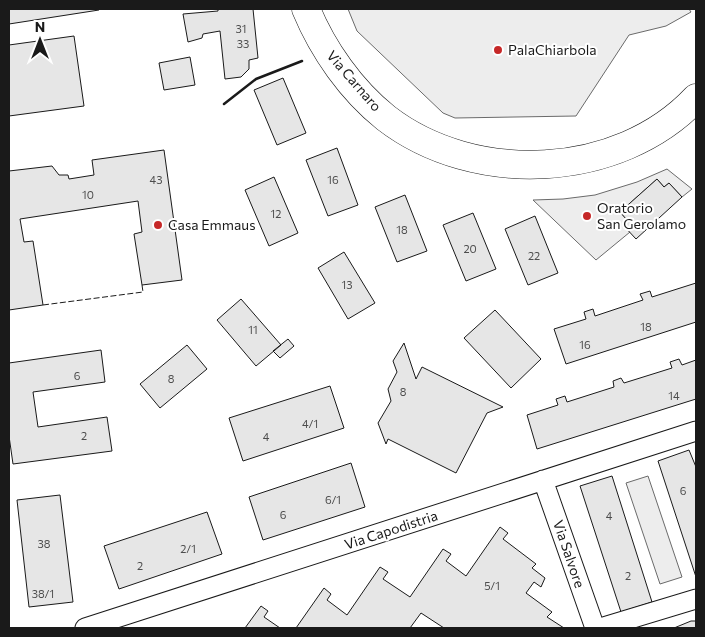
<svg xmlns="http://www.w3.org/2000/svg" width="705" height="637" font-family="Commissioner,sans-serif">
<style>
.built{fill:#ededed;stroke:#6a6a6a}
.building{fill:#e6e6e6;stroke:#1a1a1a}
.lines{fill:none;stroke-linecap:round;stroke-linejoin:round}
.street-casing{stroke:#1a1a1a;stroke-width:21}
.primary-casing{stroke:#1a1a1a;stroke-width:29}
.street{stroke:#fff;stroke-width:19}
.primary{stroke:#fff;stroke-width:28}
.fence{stroke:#1a1a1a;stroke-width:1;stroke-dasharray:6 2.5;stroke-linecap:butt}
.wall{stroke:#1a1a1a;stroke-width:2.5}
.poi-dot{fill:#c62828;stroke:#fff;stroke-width:2}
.labels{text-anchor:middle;stroke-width:4;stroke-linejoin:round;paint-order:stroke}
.number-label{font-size:11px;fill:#4d4d4d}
.poi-label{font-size:14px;fill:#1a1a1a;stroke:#fff;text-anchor:start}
.street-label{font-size:14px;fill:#1a1a1a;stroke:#fff}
</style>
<rect width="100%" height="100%" fill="#fff"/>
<!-- built -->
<path class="built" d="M348 9H689L691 12 666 26 629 35 576 116 455 118 443 113 357 31Z
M667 169 692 189 682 197 669 183 664 187 657 179 620 212 627 220 623 225 630 232 596 260 533 200 563 199 595 195 637 182Z
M648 476 682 577 660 584 626 483Z"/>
<!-- building -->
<path class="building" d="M9 9H99V10L9 24Z
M218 9H253L258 58 249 60V69L241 77 225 79 220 31 203 34 202 38 188 42 183 14 218 11Z
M74 36 84 106 9 116V45Z
M190 57 195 85 164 90 159 63Z
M283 78 306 133 277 145 254 90Z
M337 148 358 205 328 216 306 160Z
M164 150 182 280 142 285 134 234 142 232 138 201 20 219 24 242 33 241 43 305 9 310V171L52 166 59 175H68L69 179 94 175 92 160Z
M274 177 298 233 269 246 245 190Z
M657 179 664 187 669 183 682 197 636 239 623 225 627 220 620 212Z
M405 195 427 251 397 262 375 207Z
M473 213 496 269 466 281 443 225Z
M535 216 558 273 528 285 505 229Z
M344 252 375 303 348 319 318 268Z
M696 283V322L566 364 554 329 586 319 584 312 593 309 595 316 643 300 640 294 650 291 652 297Z
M241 299 281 345 256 366 217 320Z
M495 310 541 359 511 388 464 338Z
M288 339 294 346 280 358 273 351Z
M404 343 416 379 422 367 503 407 487 413 456 473 388 439 386 444 378 423 391 401 388 389 397 372 393 361Z
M187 345 207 369 160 408 140 384Z
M101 350 105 382 33 392 38 427 107 417 112 451 13 464 9 436V363Z
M679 359 682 365 696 360V399L537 449 527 415 558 405 556 399 565 396 567 402 614 387 613 381 621 378 624 383 672 368 670 362Z
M330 386 344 428 243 461 229 418Z
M689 450 696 467V577L658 461Z
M351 463 365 507 263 540 249 497Z
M612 476 652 602 621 612 580 486Z
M60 495 73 602 29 607 17 500Z
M207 512 222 554 119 589 104 546Z
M500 527 508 533 503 539 536 564 532 568 545 578 541 587 534 582 526 593 552 612 547 617 564 628H444L421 613 410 628H296L324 588 331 594 327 600 347 615 380 567 388 572 383 579 410 597 443 549 451 554 446 561 466 576Z
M261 606 268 611 264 617 280 628H245Z
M691 621H696V628H674Z"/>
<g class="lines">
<defs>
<path id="street" d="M543 480 595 628
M85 628 696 431
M600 628 696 599"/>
<path id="primary" d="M306 9C323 50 351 90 386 118 474 186 619 180 696 98"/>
</defs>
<!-- street casing -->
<use href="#street" class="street-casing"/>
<!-- primary casing -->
<use href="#primary" class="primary-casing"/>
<!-- street -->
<use href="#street" class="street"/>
<!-- primary -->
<use href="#primary" class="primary"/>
<!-- fence -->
<path class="fence" d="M43 305 143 292 142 285"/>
<!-- wall -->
<path class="wall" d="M224 104 256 79 302 61"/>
</g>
<!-- markers -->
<g class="poi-dot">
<circle cx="498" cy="50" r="5"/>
<circle cx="587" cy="216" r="5"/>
<circle cx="158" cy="225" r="5"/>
</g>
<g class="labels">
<!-- number labels -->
<g class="number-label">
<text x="241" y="33">31</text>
<text x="243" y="48">33</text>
<text x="156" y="184">43</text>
<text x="333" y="184">16</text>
<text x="88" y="199">10</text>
<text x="276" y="218">12</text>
<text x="402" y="234">18</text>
<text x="470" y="253">20</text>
<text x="534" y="260">22</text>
<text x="347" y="289">13</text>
<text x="646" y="331">18</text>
<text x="253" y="334">11</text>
<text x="585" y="349">16</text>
<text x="77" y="380">6</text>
<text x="171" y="383">8</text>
<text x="403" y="396">8</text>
<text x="674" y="400">14</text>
<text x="310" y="428">4/1</text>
<text x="84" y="440">2</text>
<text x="266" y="441">4</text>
<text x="683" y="495">6</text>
<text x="333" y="504">6/1</text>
<text x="283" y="519">6</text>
<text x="609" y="520">4</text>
<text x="44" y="548">38</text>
<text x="188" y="553">2/1</text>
<text x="140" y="570">2</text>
<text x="628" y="580">2</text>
<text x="492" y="590">5/1</text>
<text x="43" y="598">38/1</text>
</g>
<!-- poi labels -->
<g class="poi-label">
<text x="508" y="55">PalaChiarbola</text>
<text x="597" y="213">Oratorio<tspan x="597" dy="16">San Gerolamo</tspan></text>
<text x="168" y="230">Casa Emmaus</text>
</g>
<!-- street labels -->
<g class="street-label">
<text transform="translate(354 81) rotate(49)" y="5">Via Carnaro</text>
<text transform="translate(391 530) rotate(-18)" y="5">Via Capodistria</text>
<text transform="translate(569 554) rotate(71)" y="5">Via Salvore</text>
</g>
</g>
<!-- border -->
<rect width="705" height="637" fill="none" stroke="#1a1a1a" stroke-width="20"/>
<!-- north arrow -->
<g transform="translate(40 40)" stroke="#ffffff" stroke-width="4" paint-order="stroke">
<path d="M0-4L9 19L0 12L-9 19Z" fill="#1a1a1a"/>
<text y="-8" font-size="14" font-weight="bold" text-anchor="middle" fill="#1a1a1a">N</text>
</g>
</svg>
